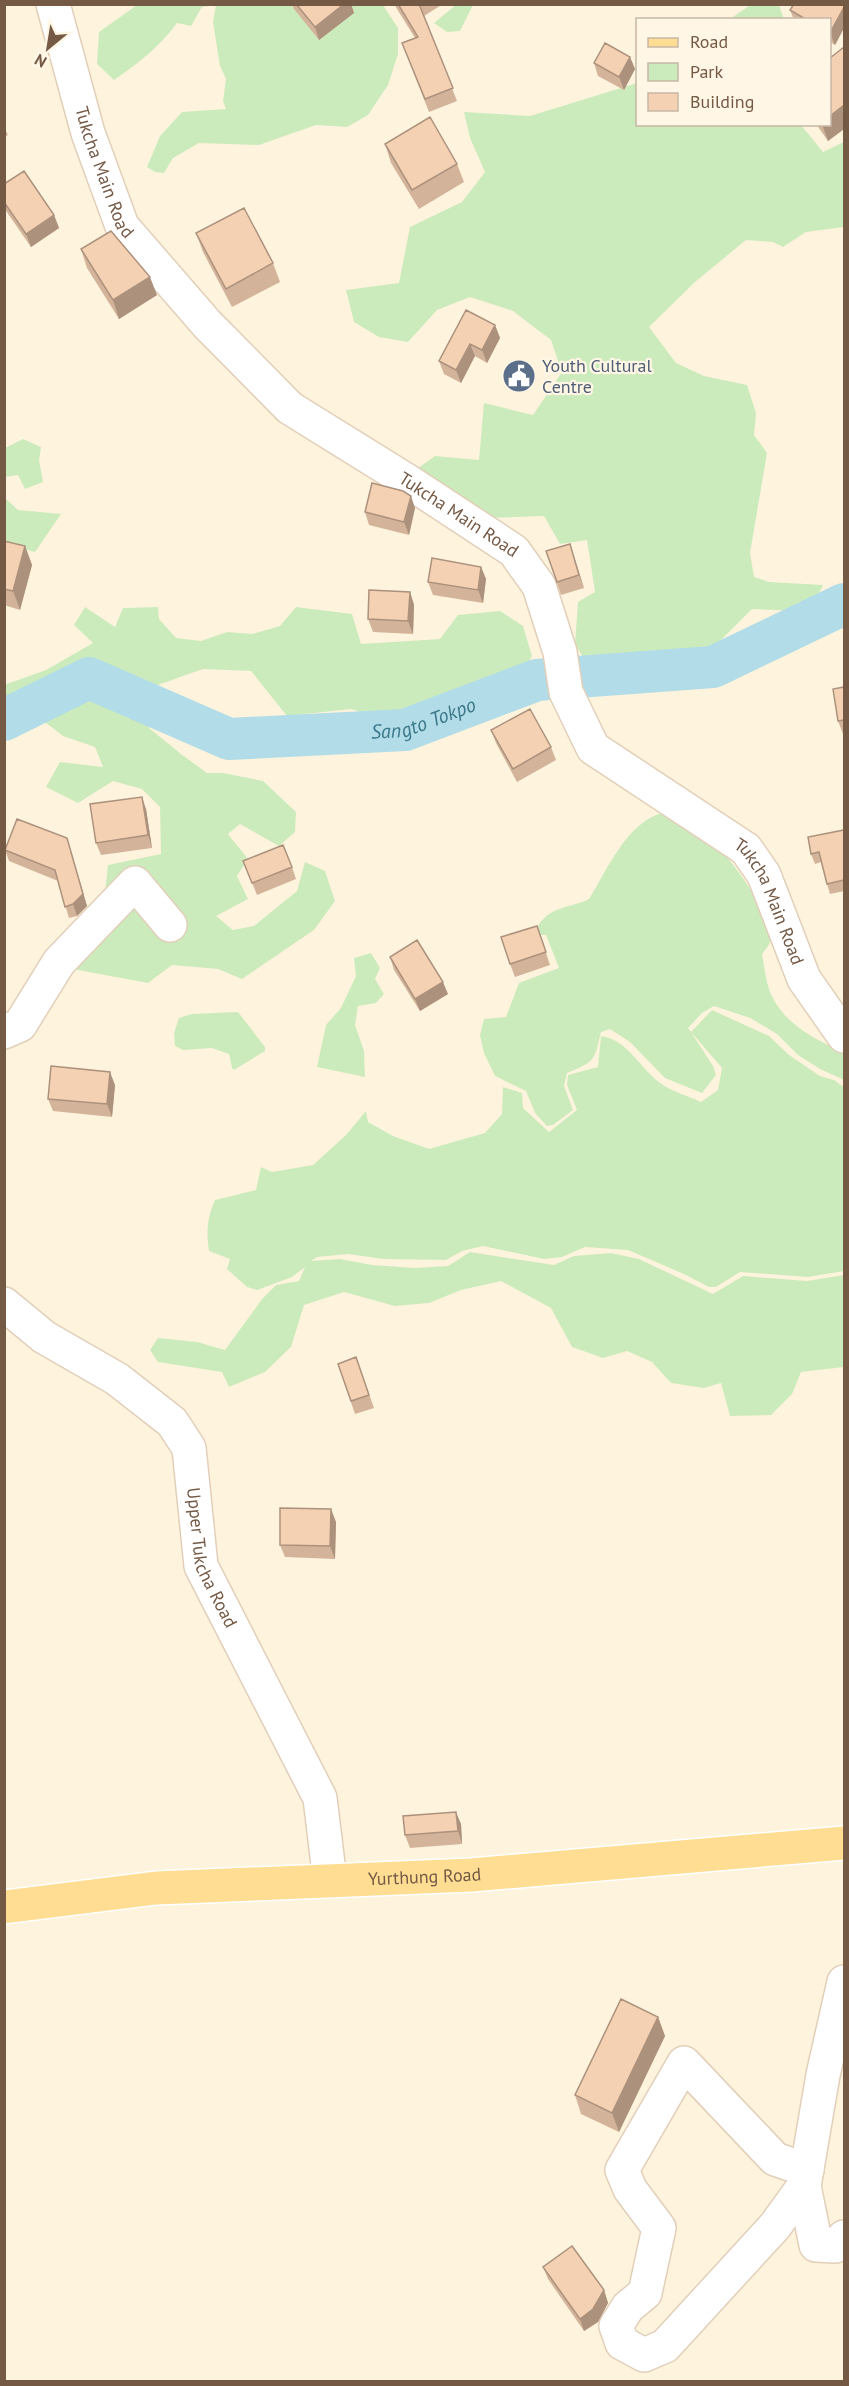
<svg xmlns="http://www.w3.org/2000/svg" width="849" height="2386" font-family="'PT Sans',sans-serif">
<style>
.green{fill:#ccebbc}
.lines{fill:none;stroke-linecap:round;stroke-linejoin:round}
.river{stroke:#b1dce8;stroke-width:42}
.minor-casing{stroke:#e2cfb9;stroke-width:36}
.major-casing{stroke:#fff;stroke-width:36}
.minor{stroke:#fff;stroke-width:33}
.major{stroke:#ffde93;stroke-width:33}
.wall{fill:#d3b49a}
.shaded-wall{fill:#ac927d}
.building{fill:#f5d1b3;stroke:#ac927d;stroke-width:1.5}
.labels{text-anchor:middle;stroke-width:4.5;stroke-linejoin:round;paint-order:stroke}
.street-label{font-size:18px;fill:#745945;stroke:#fff6e5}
.service-label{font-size:18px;fill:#4e5e75;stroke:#fff6e5;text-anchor:start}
.water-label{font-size:20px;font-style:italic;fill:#3d788a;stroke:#fff6e5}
</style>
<rect width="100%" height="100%" fill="#fef3dd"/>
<!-- green -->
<path class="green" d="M457 4 473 5 460 31 447 32 434 23Z
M752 4 779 5 784 19H730Z
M137 5H383L398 28V54L388 85 368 115 347 127 316 125 259 145 199 143 173 158 164 173 155 172 147 167 160 136 182 112 226 109 223 101 226 79 220 66 213 22 216 5 202 7 191 26 177 23C159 47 139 63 114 80L97 64 99 32Z
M637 83 638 124 801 125 823 152 844 142V227L806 232 783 247 773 242 746 240 695 282 649 327 676 363 704 376 747 385 756 413 754 435 767 453 750 553 754 577 769 582 823 585 816 600 804 611 752 609 710 651 688 654 657 650 620 655 591 670 575 644 578 602 595 592 587 540 560 544 544 516 485 518 417 469 435 456 479 460 484 403 533 415 562 372 551 340 513 311 470 297 437 310 408 342 379 337 354 322 346 290 399 283 410 227 462 202 485 172 470 138 464 112 530 116Z
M23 439 41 447 39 460 43 482 25 489 18 475 4 477 5 448Z
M4 497 18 510 61 514 35 552 5 544Z
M85 607 115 627 123 608 158 607 159 619 176 638 201 641 227 632 252 634 280 626 296 607 352 614 361 644 440 639 458 615 500 611 523 626 532 656 520 677 451 703 385 719 351 709 287 716 251 671 203 669 152 687 146 714 149 728 181 754 207 773H223L263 781 296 812 295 832 279 846 240 824 228 834 248 859 237 876 248 899 216 916 233 930 254 926 297 891 305 862 325 871 335 901 314 930 242 979 218 969 172 965 148 983 67 968 105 892 108 865 161 854 160 807 142 789 113 781 78 803 46 787 60 762 103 767 95 747 63 736 19 702 5 706 4 685 46 670 93 643 74 625Z
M664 812C681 823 699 833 715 845 733 860 768 911 771 934 772 942 767 948 762 954 765 969 766 987 774 1000 789 1027 818 1041 844 1052V1080L820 1069 798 1055 777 1034 750 1018 714 1006 702 1013 688 1028 691 1032 712 1010 769 1036 789 1055 820 1076 834 1080 844 1087V1271L808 1277 740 1272 716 1287H709L684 1274 628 1250 585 1247 562 1257 544 1259 483 1246 462 1251 446 1260 384 1259 348 1254 317 1257 311 1261 340 1259 372 1265 414 1268 448 1266 470 1252 554 1265 574 1256 611 1253 639 1259 713 1294 743 1276 807 1281 844 1275V1367L801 1372 792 1394 771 1415 730 1416 721 1383 704 1388 671 1383 652 1362 627 1351 603 1358 572 1347 551 1308 501 1281 461 1290 429 1303 395 1306 344 1292 304 1305 291 1347 265 1372 229 1387 222 1372 158 1362 150 1350 158 1338 197 1342 225 1350 263 1298 276 1285 299 1281 305 1267 292 1277 257 1290 247 1287 227 1269 230 1259 209 1251C206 1232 207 1218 215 1200L256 1190 261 1167 272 1172 313 1165 346 1135 366 1111 368 1122 393 1136 429 1149 485 1133 502 1114 503 1087 522 1093 523 1108 549 1132 577 1110 567 1085 568 1075 598 1067 601 1036C628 1039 642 1072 663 1085 674 1092 688 1096 701 1102L718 1090 722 1068 691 1032 713 1066 716 1075 702 1093 665 1078 630 1042 610 1029 601 1032C594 1061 596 1061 567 1073L564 1086 573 1110 553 1125 547 1126 535 1113 526 1091 495 1076 484 1053 480 1035 484 1019 506 1017 519 983 559 968 546 935H537L535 931C549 905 565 910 589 899 609 867 626 823 664 812Z
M371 953 380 968 375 979 384 994 376 1003 358 1006 355 1025 364 1051 365 1077 317 1067 326 1025 341 1008 356 976 354 958Z
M238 1012 265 1047V1051L234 1070 232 1068 229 1054 212 1048 183 1050 175 1046 174 1033 179 1018 192 1014Z"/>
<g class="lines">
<!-- river -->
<path class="river" id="s1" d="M4 720 89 678 229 739 405 730 537 680 713 667 844 604"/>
<defs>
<g id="minor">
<path id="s2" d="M53 4 88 133 122 226 207 324 290 408 406 480 514 551 539 586 560 652 566 692 593 748 746 849 764 875 804 979 844 1036"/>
<path d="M4 1032 20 1025 59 962 135 883 170 925"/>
<path id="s3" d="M4 1304 44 1337 117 1379 172 1422 189 1448 201 1566 320 1798 330 1881"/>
<path d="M844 1982 823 2075 804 2186 816 2245 835 2246 844 2237"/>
<path d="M804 2186 775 2226 665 2346 644 2355 622 2343 616 2326 628 2307 645 2293 659 2228 630 2189 622 2170 684 2063 775 2159 807 2170"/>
</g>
<g id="major">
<path id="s4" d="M4 1907 156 1888 471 1875 844 1843"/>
</g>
</defs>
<!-- minor casing -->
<use href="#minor" class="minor-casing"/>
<!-- major casing -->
<use href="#major" class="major-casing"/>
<!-- minor -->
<use href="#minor" class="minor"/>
<!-- major -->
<use href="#major" class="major"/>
</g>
<!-- wall -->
<path class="wall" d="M292 4H351L354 13 319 40 294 9Z
M394 4H443L424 16 457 101 429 112 402 43 415 38Z
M844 4V28L835 45 830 42V20H794L790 10Z
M844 47V129L828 141 816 124H830Z
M630 57 635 69 624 90 598 76 594 63Z
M4 127 8 135 4 137Z
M385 144 457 164 464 182 419 209 391 163Z
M4 184 54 215 59 228 31 247 4 208Z
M196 233 273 263 280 282 232 307 203 252Z
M81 249 157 295 119 319 87 268Z
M495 325 500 338 487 363 475 356 461 383 444 374 439 361Z
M415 508 409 535 369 525 365 512Z
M4 541 25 546 32 565 20 610 4 605Z
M546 551 574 557 584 588 561 595Z
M481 567 486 579 483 603 433 595 428 582Z
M410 592 414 605 413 634 373 632 368 619Z
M844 687V733L843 734 838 721Z
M491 730 551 747 556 760 517 782 496 743Z
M146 809 152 848 101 855 96 843Z
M844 830V891L830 894 827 884 821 862 815 864 811 854Z
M67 838 87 906 77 916 69 918 58 881 9 861 5 850Z
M243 861 292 867 296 879 257 895Z
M537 926 550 965 515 977 510 964Z
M390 957 448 994 420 1011 394 970Z
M115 1085 112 1117 53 1111 48 1099Z
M356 1357 374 1408 355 1414 338 1364Z
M336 1522 335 1559 285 1557 280 1545Z
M461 1824 462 1844 410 1848 405 1835Z
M658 2017 665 2036 619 2132 581 2114 575 2095Z
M543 2267 604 2290 608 2303 598 2322 584 2331 548 2279Z"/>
<!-- shaded-wall -->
<path class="shaded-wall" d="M344 4H351L354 13 319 40 315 27Z
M844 7V28L835 45 830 33Z
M630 57 635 69 624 90 619 77Z
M844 105V129L828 141 822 124H830V116Z
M54 215 59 228 31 247 26 234Z
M150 277 157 295 119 319 113 300Z
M495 325 500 338 487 363 482 350Z
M470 344 475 356 461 383 456 370Z
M411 496 415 508 409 535 404 522Z
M570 544 574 557 584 588 579 575Z
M25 546 32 565 20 610 13 591Z
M481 567 486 579 483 603 478 590Z
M410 592 414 605 413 634 408 621Z
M142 797 146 809 152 848 148 835Z
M67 838 87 906 77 916 73 904Z
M443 982 448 994 420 1011 415 999Z
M110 1072 115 1085 112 1117 107 1104Z
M331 1509 336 1522 335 1559 330 1546Z
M456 1812 461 1824 462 1844 458 1831Z
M658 2017 665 2036 619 2132 612 2113Z
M604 2290 608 2303 598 2322 584 2331 580 2319Z"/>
<!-- building -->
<path class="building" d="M296 4H344L315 27Z
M398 4H419L453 88 425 99 402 43 418 37Z
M794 4H844V7L830 33V20H807L790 10Z
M605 43 630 57 619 77 594 63Z
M844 47V105L830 116V58Z
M430 117 457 164 412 190 385 144Z
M24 171 54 215 26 234 4 202V184Z
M244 208 273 263 226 289 196 233Z
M111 231 150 277 113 300 81 249Z
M466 310 495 325 482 350 470 344 456 370 439 361Z
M372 483 403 491 411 496 404 522 365 512Z
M4 541 25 546 13 591 4 589Z
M570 544 579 575 557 582 546 551Z
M432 558 481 567 478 590 428 582Z
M369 590 410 592 408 621 368 619Z
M844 687V720L838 721 833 689Z
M530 709 551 747 513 769 491 730Z
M142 797 148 835 96 843 90 804Z
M17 819 67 838 83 894 73 904 65 907 55 870 5 850Z
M844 830V880L827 884 819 852 811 854 808 837Z
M283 845 292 867 252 883 243 861Z
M537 926 546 952 510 964 501 937Z
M417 940 443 982 415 999 390 957Z
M51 1066 110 1072 107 1104 48 1099Z
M356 1357 369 1395 351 1401 338 1364Z
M280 1508 331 1509 330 1546 280 1545Z
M456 1812 458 1831 405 1835 403 1816Z
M621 1999 658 2017 612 2113 575 2095Z
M572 2246 604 2290 593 2309 580 2319 543 2267Z"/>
<!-- icons -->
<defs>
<symbol id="civic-disc" viewBox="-11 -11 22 22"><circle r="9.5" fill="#5c6f8a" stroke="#fff6e5"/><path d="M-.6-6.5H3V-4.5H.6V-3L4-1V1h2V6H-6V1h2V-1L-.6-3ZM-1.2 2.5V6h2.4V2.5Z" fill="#fff"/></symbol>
</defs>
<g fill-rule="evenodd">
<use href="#civic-disc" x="500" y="357" width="38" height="38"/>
</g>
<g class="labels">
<!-- street labels -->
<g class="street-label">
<text dy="6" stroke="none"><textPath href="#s2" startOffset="176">Tukcha Main Road</textPath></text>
<text dy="6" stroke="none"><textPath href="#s2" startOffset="680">Tukcha Main Road</textPath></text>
<text dy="6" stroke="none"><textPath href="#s2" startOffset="1202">Tukcha Main Road</textPath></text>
<text dy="6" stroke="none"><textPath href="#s3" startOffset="350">Upper Tukcha Road</textPath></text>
<text dy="6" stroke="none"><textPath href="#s4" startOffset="422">Yurthung Road</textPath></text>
</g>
<!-- service labels -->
<g class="service-label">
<text x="542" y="372">Youth Cultural<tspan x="542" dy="21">Centre</tspan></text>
</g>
<!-- water labels -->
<g class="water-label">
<text dy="7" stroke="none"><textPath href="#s1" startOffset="444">Sangto Tokpo</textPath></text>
</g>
</g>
<!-- border -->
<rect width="849" height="2386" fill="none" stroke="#745945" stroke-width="12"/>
<!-- legend -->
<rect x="636" y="18" width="195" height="108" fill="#fff6e5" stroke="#c7b7a5" stroke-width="1.5"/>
<rect x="648" y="38" width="30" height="9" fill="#ffde93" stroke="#c7b7a5" stroke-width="1.5"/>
<text x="690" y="48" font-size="18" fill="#745945">Road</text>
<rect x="648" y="63" width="30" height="18" fill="#ccebbc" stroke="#c7b7a5" stroke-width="1.5"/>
<text x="690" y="78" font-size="18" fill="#745945">Park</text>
<rect x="648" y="93" width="30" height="18" fill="#f5d1b3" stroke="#c7b7a5" stroke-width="1.5"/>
<text x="690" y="108" font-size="18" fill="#745945">Building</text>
<!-- north arrow -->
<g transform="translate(48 48) rotate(210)" stroke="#fff6e5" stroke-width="4.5" paint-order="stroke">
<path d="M0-4.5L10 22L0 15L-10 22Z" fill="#745945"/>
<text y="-9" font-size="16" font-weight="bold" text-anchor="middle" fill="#745945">N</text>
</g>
</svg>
